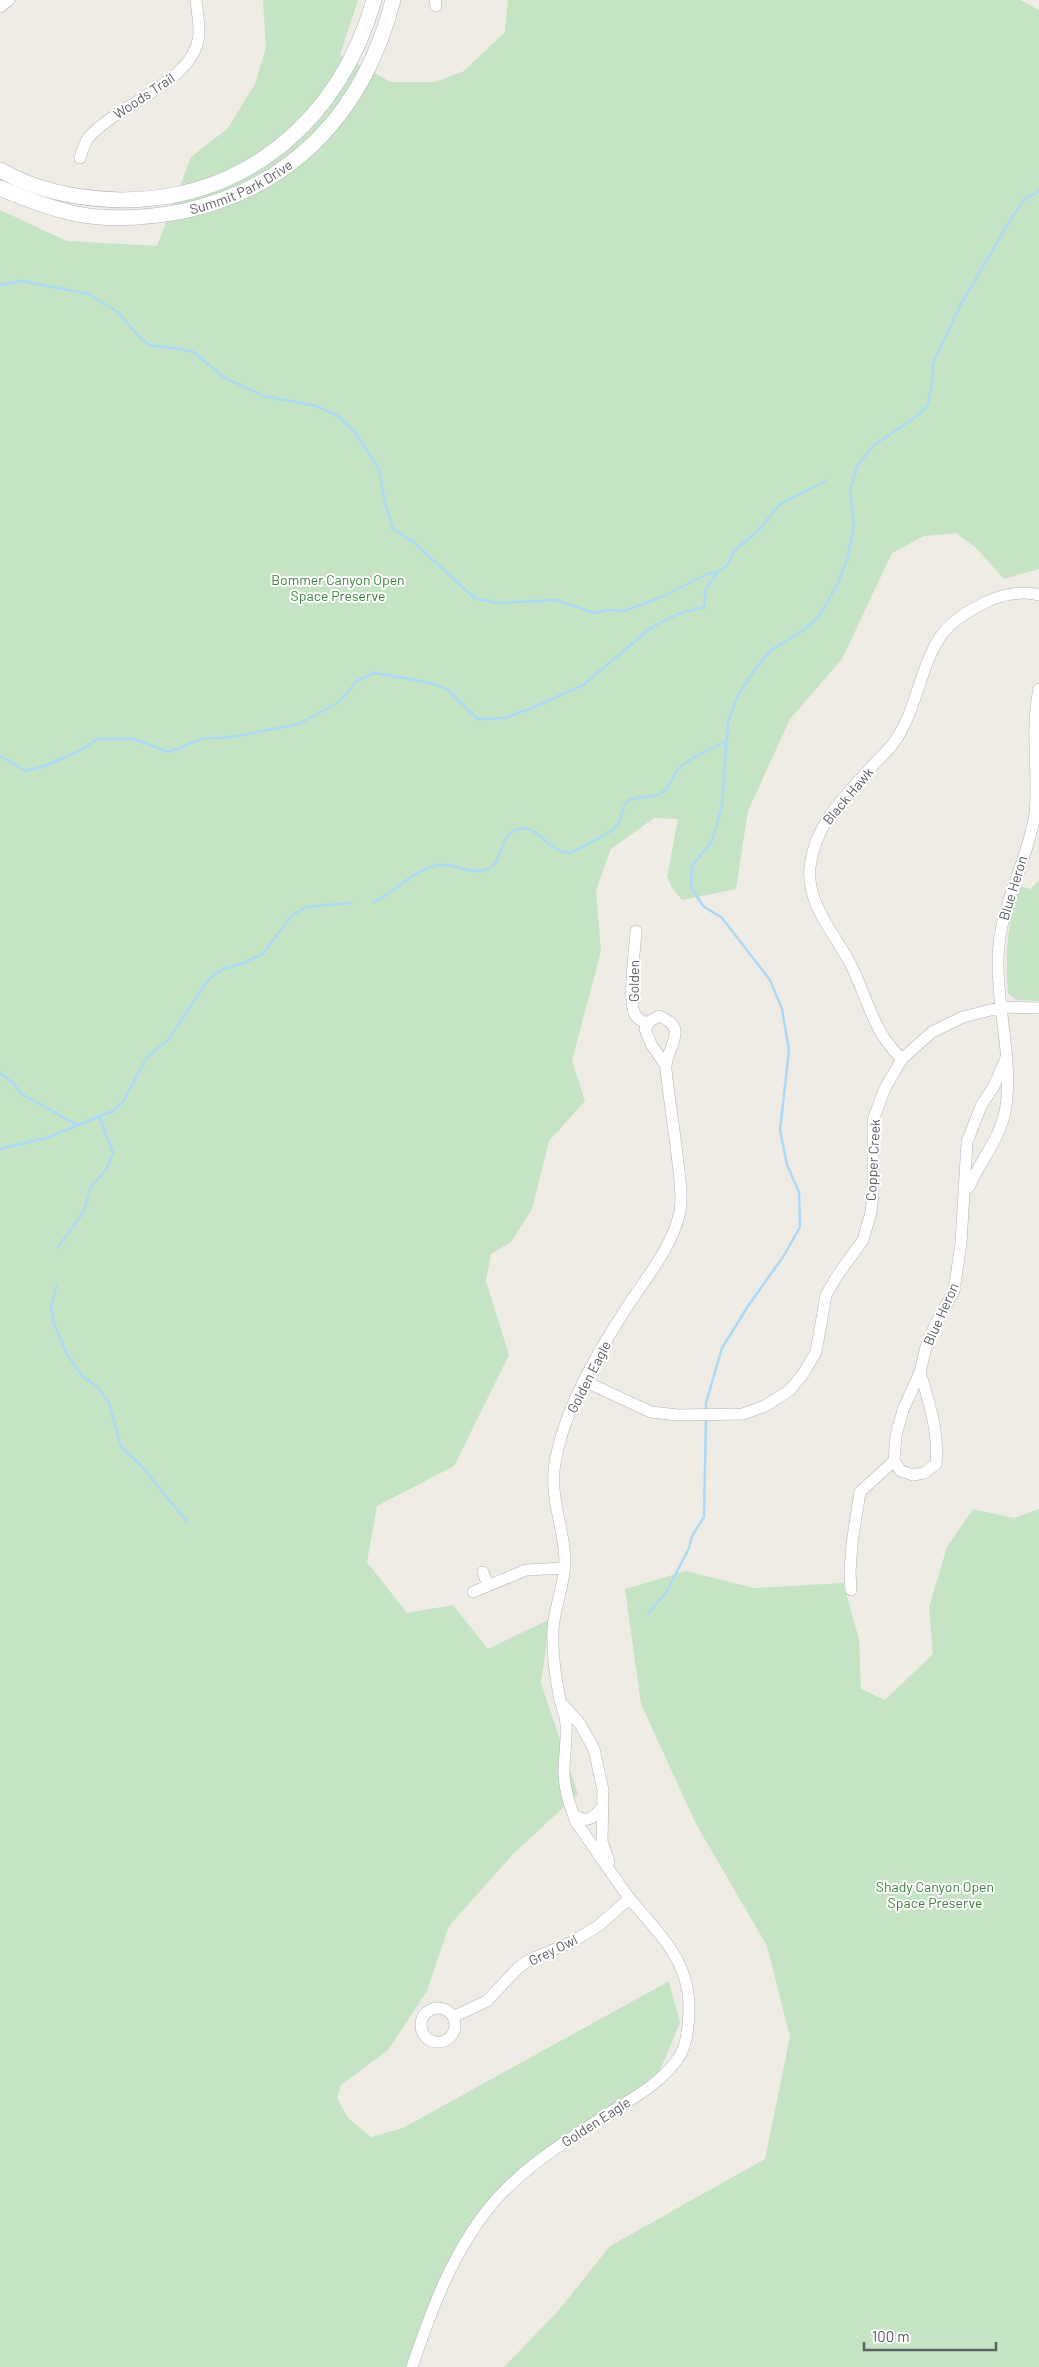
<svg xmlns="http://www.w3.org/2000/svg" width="1039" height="2367" font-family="Barlow,sans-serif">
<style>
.green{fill:#c5e4c3}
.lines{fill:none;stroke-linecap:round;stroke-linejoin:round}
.stream{stroke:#aadaf9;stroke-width:2.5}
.street-casing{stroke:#b2b5b9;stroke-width:12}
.secondary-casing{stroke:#b1b4b9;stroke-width:16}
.street{stroke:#fff;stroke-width:11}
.secondary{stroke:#fff;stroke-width:15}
.labels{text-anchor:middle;stroke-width:4;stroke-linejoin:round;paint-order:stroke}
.street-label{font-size:14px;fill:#5d6064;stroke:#fff}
.park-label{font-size:14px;fill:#3c843c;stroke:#fff}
</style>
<rect width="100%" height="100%" fill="#eeece5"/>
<!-- green -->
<path class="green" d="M263 0H358L340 55 391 82H435L464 71 505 32 508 0H1020L1039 10V569L1004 579 976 548 956 533 924 536 892 553 842 659 790 719 748 811 736 889 682 900 672 888 667 877 678 819 654 818 611 849 596 890 601 951 572 1061 585 1101 549 1141 532 1209 511 1242 491 1254 486 1281 509 1355 454 1466 377 1506 367 1562 407 1613 453 1605 488 1649 550 1619 541 1683 578 1794 513 1854 449 1926 427 1991 388 2050 341 2085 337 2098 348 2118 371 2137 403 2128 669 1981 680 2023 657 2077 502 2187 450 2267 411 2367H0V210L67 241 157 246 191 157 228 128 255 84 266 47Z
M1039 880V1001L1016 1000 1008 993C1005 955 1007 922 1020 886L1031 889Z
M973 1509 1014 1518 1039 1509V2367H504L559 2310 610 2246 765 2159 790 2037 767 1946 696 1824 641 1704 625 1589 686 1571 754 1588 843 1583 859 1639 861 1689 885 1700 933 1654 929 1607 947 1547Z"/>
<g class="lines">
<!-- stream -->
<path class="stream" d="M0 285 22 281 89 294 118 312 140 338 150 345 192 351 225 378 264 396 316 406 338 416 354 431 379 469 385 503 393 529 413 542 476 599 499 603 556 600 595 613 608 610 624 611 664 596 707 574 718 572 727 566 734 551 758 531 780 504 825 481
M0 756 26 771 47 765 77 752 98 739H133L169 752 201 739 232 737 299 724 339 702 357 681 374 673 427 682 447 689 478 719 505 718 537 706 583 685 652 627 678 614 704 607 706 588 718 572
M374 902C396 892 416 867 440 865 456 863 473 876 488 869 505 861 498 834 518 829 539 823 548 855 571 852 579 850 588 843 595 840 602 836 613 832 617 825 623 818 621 809 627 801 639 795 653 800 664 791 671 786 673 774 679 768 693 756 711 749 727 741
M0 1073 12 1082 22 1094 77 1125
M0 1149 46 1138 113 1111 123 1102 147 1057 169 1039 208 980 223 969 241 964 263 954 291 916 306 907 351 903
M58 1247 83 1213 91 1187 107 1168 113 1153 99 1116
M57 1284 51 1306 54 1324 67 1354 82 1376 98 1387 109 1403 121 1447 141 1465 187 1522
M706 1411V1403L722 1348 748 1306 783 1257 800 1227 799 1192 787 1165 780 1130 789 1050 782 1009 770 980 722 918 703 906 691 887 692 866 712 841 722 805 728 722 737 697 756 668 770 651 805 629 820 615 837 585 848 557 854 524 850 491 857 466 874 445 920 414 928 404 932 383 933 363 961 304 1012 217 1025 199 1039 191
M648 1614 667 1591 689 1548 692 1536 704 1517 706 1419"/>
<defs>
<path id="street" d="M435 0 436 6
M0 7 9 0
M80 158C82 151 85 142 89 137 120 102 199 81 199 31 199 21 197 10 196 0
M636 931C635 950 628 996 634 1012 636 1019 642 1021 648 1024
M902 1059C872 1031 868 998 850 963 834 933 806 903 810 867 815 822 848 793 877 761 884 754 892 747 897 738 917 707 920 668 940 637 950 622 968 611 984 603 1000 595 1022 590 1039 595
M969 1187C980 1161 999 1140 1005 1112 1014 1064 997 1009 998 960 999 904 1027 865 1035 814 1039 772 1030 730 1039 689
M920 1372C929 1402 939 1432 936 1464L924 1473 913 1475 901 1471 894 1461 896 1435 903 1410 920 1372 926 1347 935 1325 954 1291 961 1243 967 1142 981 1106 994 1086 1006 1058
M584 1381 651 1412 678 1415 743 1414 765 1406 790 1390 803 1374 816 1352 826 1295 837 1276 863 1240 871 1212 873 1194V1120L885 1088 902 1059 932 1032 963 1017 1002 1007 1039 1008
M483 1572 488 1586
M851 1590 850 1572 852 1543 860 1492 894 1461
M473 1592 526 1570 564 1568
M563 1705 580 1724 594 1749 603 1790 602 1841 609 1862
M573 1814C586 1823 593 1820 602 1807
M421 2025a17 17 0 1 1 34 0a17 17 0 1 1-34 0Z
M453 2017 487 2001 518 1968 529 1960 572 1942 598 1926 630 1898
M412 2367C432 2308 453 2251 493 2203 525 2166 566 2141 606 2115 632 2099 662 2083 679 2057 690 2040 691 2002 686 1983 678 1949 651 1925 630 1899 611 1874 594 1847 576 1822 570 1806 564 1789 564 1772 564 1756 567 1741 566 1725 566 1717 562 1708 560 1700 555 1676 552 1652 553 1628 555 1605 565 1584 565 1560 564 1527 549 1497 555 1463 565 1406 598 1352 629 1304 648 1275 673 1246 680 1211 683 1193 679 1173 677 1155 674 1127 669 1098 666 1070 664 1048 692 1029 659 1016L650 1021 645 1029 651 1044 666 1066"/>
<g id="secondary">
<path d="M0 170C36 191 79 199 121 200 247 200 340 119 374 0"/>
<path id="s1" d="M0 188C23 198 47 207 72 213 108 221 148 218 184 211 296 186 365 109 393 0"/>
</g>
</defs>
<!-- street casing -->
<use href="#street" class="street-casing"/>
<!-- secondary casing -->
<use href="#secondary" class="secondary-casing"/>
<!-- street -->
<use href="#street" class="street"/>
<!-- secondary -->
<use href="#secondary" class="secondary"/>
</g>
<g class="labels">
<!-- street labels -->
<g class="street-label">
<text transform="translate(144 96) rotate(-34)" y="5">Woods Trail</text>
<text dy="5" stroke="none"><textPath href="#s1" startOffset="251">Summit Park Drive</textPath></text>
<text transform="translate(848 796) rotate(-50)" y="5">Black Hawk</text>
<text transform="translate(1013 888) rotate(-73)" y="5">Blue Heron</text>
<text transform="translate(634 981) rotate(-89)" y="5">Golden</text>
<text transform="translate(873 1160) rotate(-87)" y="5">Copper Creek</text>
<text transform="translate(941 1314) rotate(-66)" y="5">Blue Heron</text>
<text transform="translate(589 1377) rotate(-63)" y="5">Golden Eagle</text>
<text transform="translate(553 1950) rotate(-26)" y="5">Grey Owl</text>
<text transform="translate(596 2122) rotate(-33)" y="5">Golden Eagle</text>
</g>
<!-- park labels -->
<g class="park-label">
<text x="338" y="585">Bommer Canyon Open<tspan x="338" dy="16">Space Preserve</tspan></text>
<text x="935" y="1892">Shady Canyon Open<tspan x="935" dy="16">Space Preserve</tspan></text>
</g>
</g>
<!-- scale -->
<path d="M864 2342v8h132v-8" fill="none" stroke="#5d6064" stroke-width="2.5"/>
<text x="872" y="2342" font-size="15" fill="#5d6064" stroke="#ffffff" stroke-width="4" paint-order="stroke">100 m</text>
</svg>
